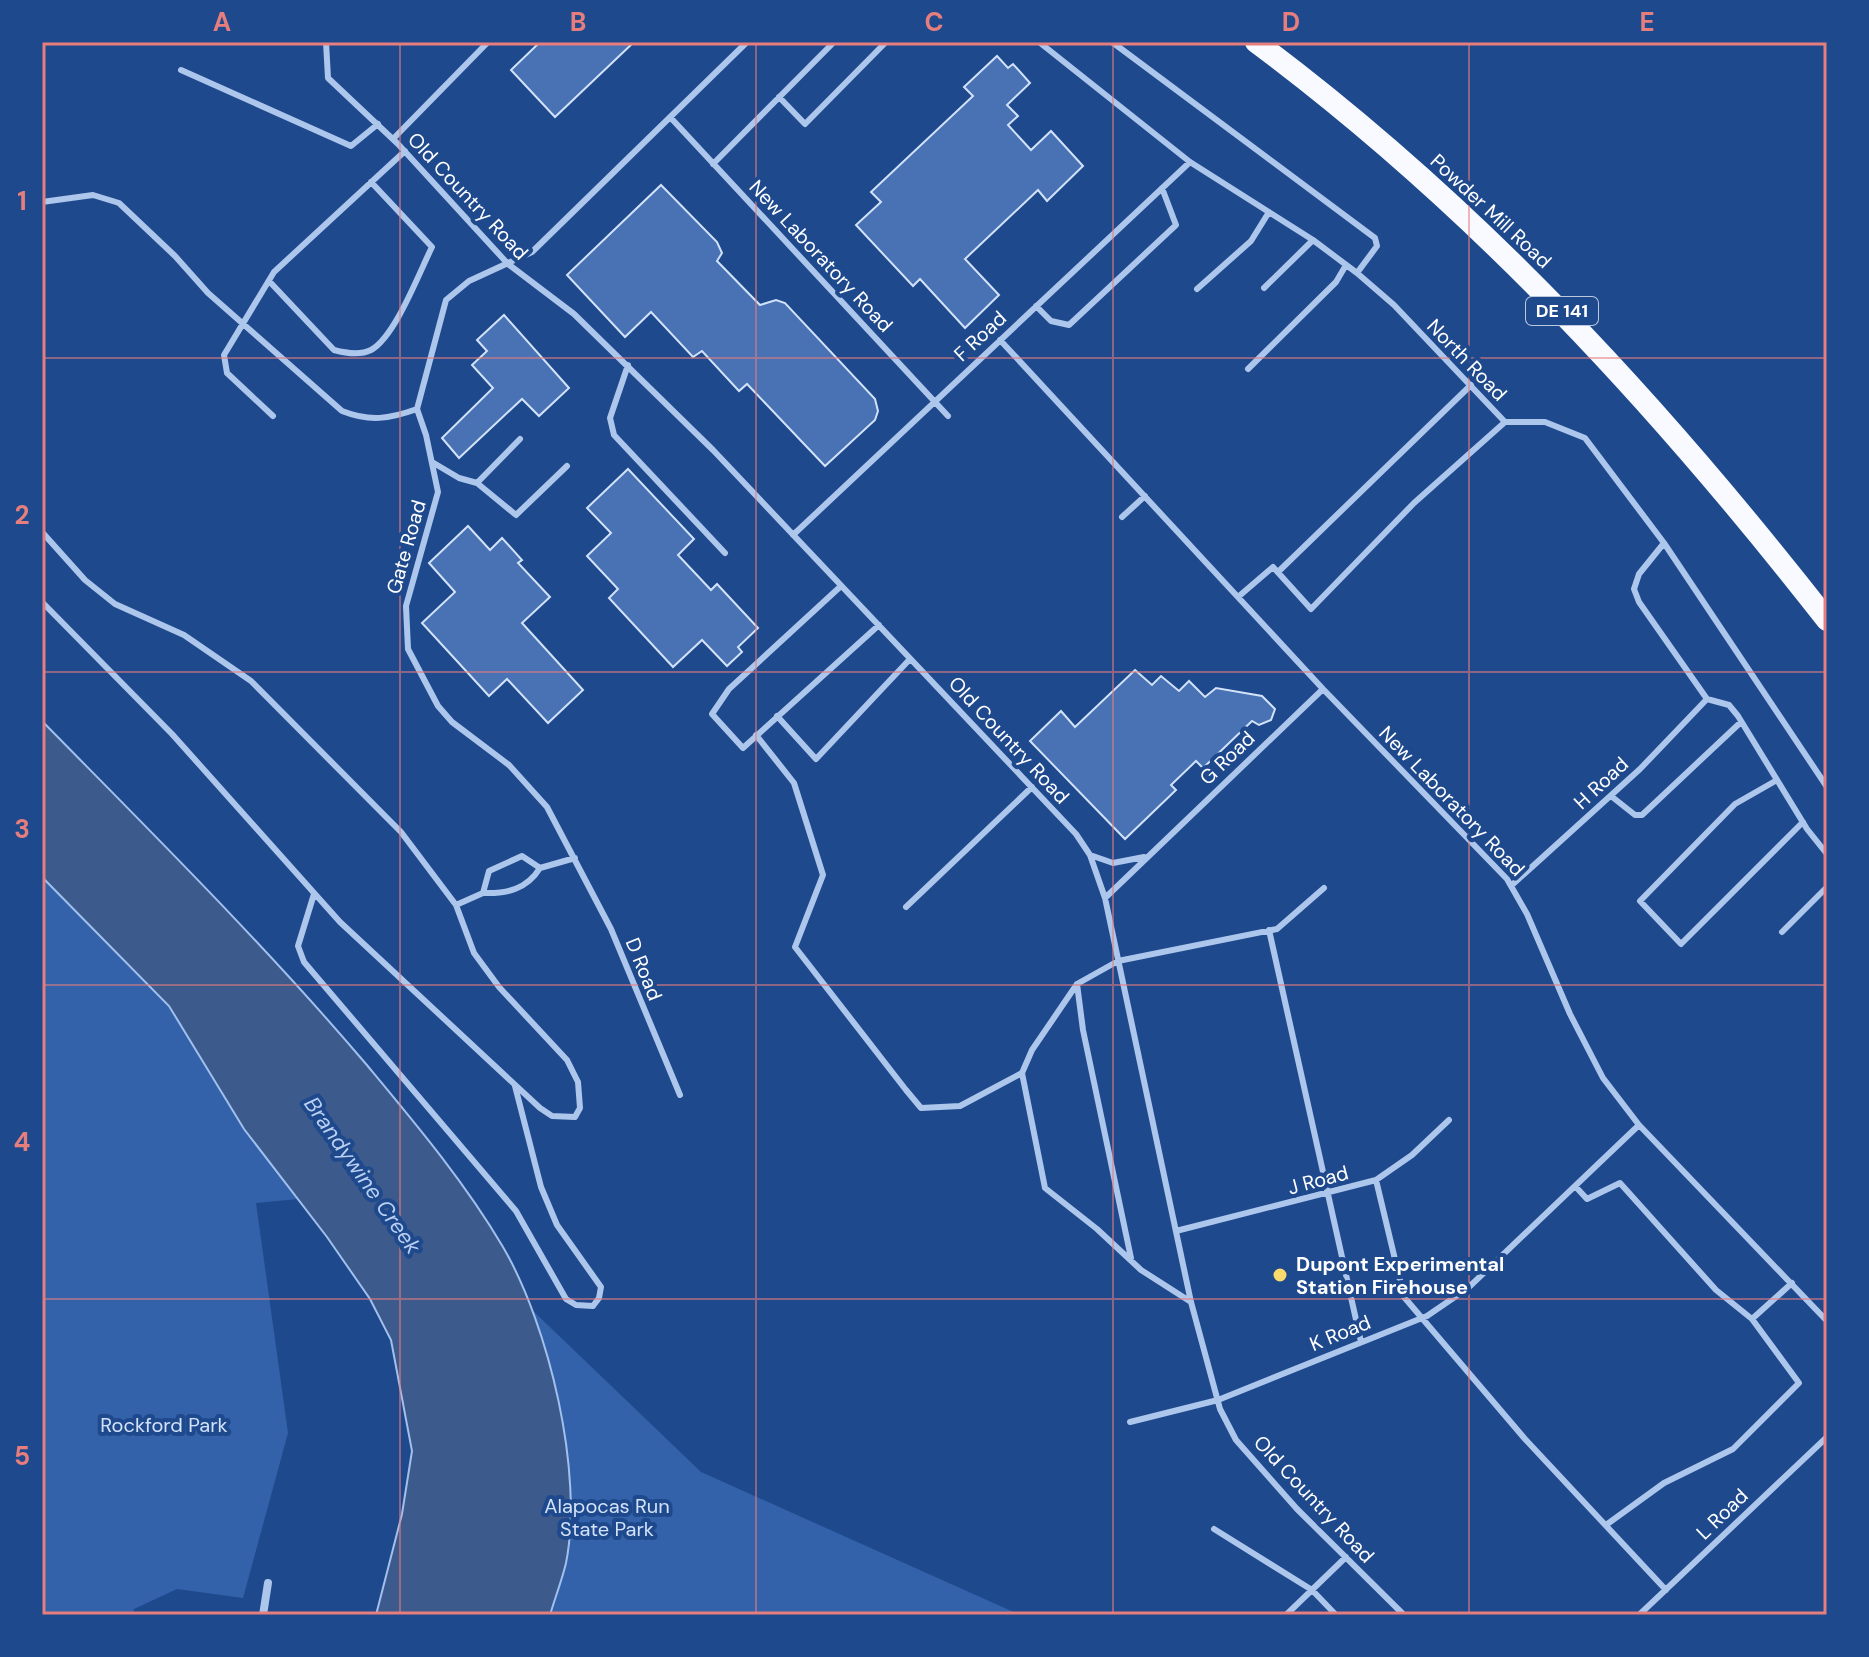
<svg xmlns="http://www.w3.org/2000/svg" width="1869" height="1657" font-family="'DM Sans',sans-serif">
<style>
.green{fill:#3362aa}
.water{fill:#3c5b8c;stroke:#a1c0ed;stroke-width:2}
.building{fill:#4872b4;stroke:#d2e2f9;stroke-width:2}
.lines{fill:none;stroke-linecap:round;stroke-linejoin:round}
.service{stroke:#adc6ec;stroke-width:6}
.minor{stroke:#adc6ec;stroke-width:8}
.trunk{stroke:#f8faff;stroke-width:22}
.grid{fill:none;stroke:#e67e7e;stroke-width:2;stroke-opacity:0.55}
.poi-dot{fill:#fad96d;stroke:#1f498d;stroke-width:3}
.labels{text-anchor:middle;stroke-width:8;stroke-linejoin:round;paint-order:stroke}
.shield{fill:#1f498d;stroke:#bcc8dd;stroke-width:2}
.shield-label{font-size:18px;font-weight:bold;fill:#fff}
.street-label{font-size:20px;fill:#fff;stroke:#1f498d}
.poi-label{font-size:20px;font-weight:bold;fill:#fff;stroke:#1f498d;text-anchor:start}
.park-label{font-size:20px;fill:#d2e2f9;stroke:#1f498d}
.water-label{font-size:22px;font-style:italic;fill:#b9d0f3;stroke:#1f498d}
.neatline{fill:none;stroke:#e67e7e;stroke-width:3}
.grid-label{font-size:26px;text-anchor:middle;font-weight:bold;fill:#e67e7e}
</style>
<rect width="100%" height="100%" fill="#1f498d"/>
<!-- green -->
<path class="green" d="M42 877 169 1006 244 1129 298 1199 256 1203 288 1433 243 1598 177 1589 134 1609 132 1615H42Z
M529 1307 701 1472 1020 1615H450L502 1326Z"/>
<!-- water -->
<path class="water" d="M42 721C152 833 264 944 366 1064 415 1123 464 1181 503 1247 549 1326 584 1473 566 1563 562 1580 555 1598 550 1615H376L402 1514 412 1451 391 1340 370 1299 327 1237 244 1129 169 1006 42 877Z"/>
<!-- building -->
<path class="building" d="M540 42H634L555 117 511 70Z
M997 56 1008 68 1013 64 1030 83 1007 105 1018 116 1008 125 1031 150 1051 131 1083 166 1047 201 1038 190 965 259 999 295 965 328 920 279 913 286 856 225 881 202 871 192 973 96 964 87Z
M661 185 717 242 722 253 717 261 760 305 776 300 785 303 875 399 878 411 875 420 825 466 747 384 739 391 702 351 693 357 651 312 625 337 567 275Z
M504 315 569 388 539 416 522 399 459 458 442 438 493 388 472 365 487 351 477 340Z
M628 469 694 539 678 555 711 590 717 584 758 628 738 647 742 652 727 666 702 640 673 667 609 598 618 589 587 556 611 533 587 508Z
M468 526 490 550 502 538 522 560 518 563 550 597 522 623 583 690 548 723 507 679 489 696 422 623 455 592 429 563Z
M1135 670 1152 685 1161 676 1179 691 1189 681 1205 697 1216 688 1262 696 1275 709 1271 720 1259 725 1252 721 1203 768 1196 761 1171 785 1176 790 1125 839 1030 741 1061 711 1075 727Z"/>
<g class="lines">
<!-- service -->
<path class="service" d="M326 42 328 78 398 144 508 264 574 314 713 450 1076 834 1090 855 1105 898 1191 1302 1220 1409 1236 1440 1297 1509 1404 1615
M1039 42 1190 162 1313 240 1357 273 1394 305 1505 422H1545L1585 438 1664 543 1639 574 1634 589 1639 602 1707 699 1729 705 1738 716 1807 829 1827 854
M1112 42 1375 238 1377 246 1357 273
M181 70 351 146 378 124
M779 97 805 124 886 42
M670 117 948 416
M393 139 488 42
M713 164 834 42
M42 202 93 195 119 203 175 256 208 293 342 411C370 422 389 419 417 409
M269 281 334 350C345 353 359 356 371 350 395 337 419 273 432 247L371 182
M1264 288 1313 240
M1197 289 1251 241 1269 212
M1036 306 1051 321 1069 325 1176 225 1162 188
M1000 340 1323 689 1507 879 1527 914 1570 1014 1603 1078 1639 1125 1827 1321
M628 365 610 418 614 435 725 553
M1248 369 1336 282 1346 265
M273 416 227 373 224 355 274 272 405 151
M432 462 459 478 477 483 516 515 567 466
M477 483 520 439
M1122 517 1145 496
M42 532 85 580 115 604 184 635 251 681 401 832 456 905 474 953 499 987 567 1060 578 1082 580 1108 575 1117 552 1116 540 1108 340 922 172 734 42 602
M793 535 1190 162
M1664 543 1827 787
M1278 572 1471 385
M841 586 729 689 712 714 743 748 879 625
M1238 597 1273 567 1311 609 1414 503 1505 422
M777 716 816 759 910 659
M756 735 794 783 823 875 795 947 906 1090 921 1108 960 1106 1022 1073
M1777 780 1735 804 1640 901 1681 944 1803 822
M1611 796 1635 815H1642L1741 722
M1090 855 1113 863 1144 857
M540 868 522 856 489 871 483 893C507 894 527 889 540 868L575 858
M1512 885 1640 769 1707 699
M314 894 298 946 304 962 516 1211 566 1299 576 1305 593 1306 599 1298 601 1287 557 1225 541 1187 515 1086
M1105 898 1323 689
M456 905 483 893
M906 907 1032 787
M1269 930 1361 1342
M1782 932 1827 887
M1077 984 1083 1030 1131 1258
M680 1095 611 929 547 807 509 765 452 722 438 706 408 649 406 606 438 492 426 435 417 409 446 300 469 281 532 252 747 42
M1376 1180 1404 1297 1525 1439 1666 1590
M1575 1186 1587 1199 1620 1183 1716 1290 1752 1319 1799 1383 1733 1449 1664 1483 1606 1525
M1176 1231 1376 1180 1412 1155 1449 1120
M1191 1302 1141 1270 1097 1229 1045 1188 1022 1073 1032 1050 1077 984 1118 961 1277 929 1324 888
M1752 1319 1792 1283
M1130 1422 1218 1400 1427 1316 1468 1288 1639 1125
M1214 1529 1312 1590 1336 1615
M1286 1615 1346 1557
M1639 1615 1827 1437"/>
<!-- minor -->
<path class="minor" d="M263 1615 268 1583"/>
<!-- trunk -->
<path class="trunk" d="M1256 42C1476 206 1658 404 1827 620"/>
</g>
<!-- grid -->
<path class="grid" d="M400 42V1615M756 42V1615M1113 42V1615M1469 42V1615M42 358H1827M42 672H1827M42 985H1827M42 1299H1827"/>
<!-- markers -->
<circle class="poi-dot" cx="1280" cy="1275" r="8"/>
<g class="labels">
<!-- shield labels -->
<rect class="shield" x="1526" y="297" width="72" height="28" rx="6"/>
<g class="shield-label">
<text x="1562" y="317">DE 141</text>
</g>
<!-- street labels -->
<g class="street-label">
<text transform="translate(468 196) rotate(47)" y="7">Old Country Road</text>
<text transform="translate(1491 211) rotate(43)" y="7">Powder Mill Road</text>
<text transform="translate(821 256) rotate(47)" y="7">New Laboratory Road</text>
<text transform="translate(980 336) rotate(-43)" y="7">F Road</text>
<text transform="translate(1467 360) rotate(46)" y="7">North Road</text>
<text transform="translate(406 547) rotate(-74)" y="7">Gate Road</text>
<text transform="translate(1009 740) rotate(47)" y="7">Old Country Road</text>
<text transform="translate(1227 758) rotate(-44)" y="7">G Road</text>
<text transform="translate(1601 783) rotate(-43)" y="7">H Road</text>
<text transform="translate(1452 801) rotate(46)" y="7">New Laboratory Road</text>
<text transform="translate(644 969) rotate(68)" y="7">D Road</text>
<text transform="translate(1318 1180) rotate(-15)" y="7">J Road</text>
<text transform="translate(1340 1333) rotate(-22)" y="7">K Road</text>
<text transform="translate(1314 1499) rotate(47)" y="7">Old Country Road</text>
<text transform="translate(1722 1514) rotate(-44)" y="7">L Road</text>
</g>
<!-- poi labels -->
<g class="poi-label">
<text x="1296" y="1271">Dupont Experimental<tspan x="1296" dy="23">Station Firehouse</tspan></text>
</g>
<!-- park labels -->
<g class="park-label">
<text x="164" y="1432">Rockford Park</text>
<text x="607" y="1513">Alapocas Run<tspan x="607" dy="23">State Park</tspan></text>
</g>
<!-- water labels -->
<g class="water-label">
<text transform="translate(363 1175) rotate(55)" y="8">Brandywine Creek</text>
</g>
</g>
<!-- border -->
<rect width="1869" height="1657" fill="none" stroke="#1f498d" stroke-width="88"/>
<rect x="44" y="44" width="1781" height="1569" class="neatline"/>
<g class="grid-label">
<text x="222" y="31">A</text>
<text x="578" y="31">B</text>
<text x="934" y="31">C</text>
<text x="1291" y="31">D</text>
<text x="1647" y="31">E</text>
<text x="22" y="210">1</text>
<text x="22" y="524">2</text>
<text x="22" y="838">3</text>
<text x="22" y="1151">4</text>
<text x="22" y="1465">5</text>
</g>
</svg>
